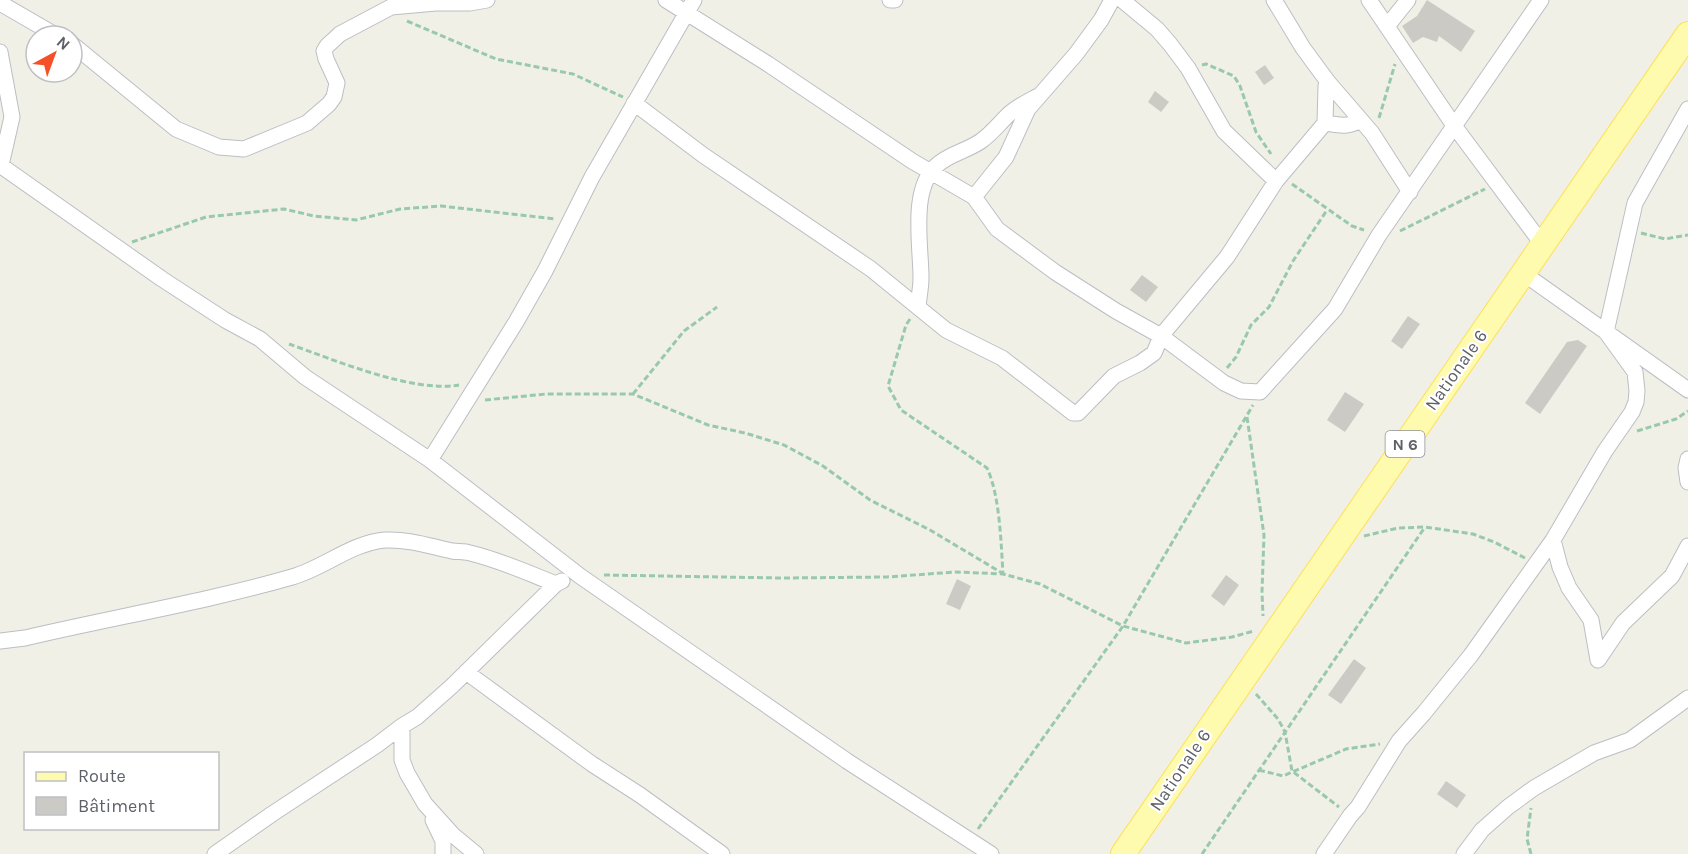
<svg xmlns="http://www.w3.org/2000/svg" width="1688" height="854" font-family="Karla,sans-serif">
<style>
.building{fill:#cccac4}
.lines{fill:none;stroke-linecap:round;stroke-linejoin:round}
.minor-casing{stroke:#bbbec3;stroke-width:17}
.primary-casing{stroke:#fce155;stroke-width:26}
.path{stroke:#99c9ac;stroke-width:3;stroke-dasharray:6 3;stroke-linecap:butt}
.minor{stroke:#fff;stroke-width:15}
.primary{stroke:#fffbae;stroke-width:24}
.labels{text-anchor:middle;stroke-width:4.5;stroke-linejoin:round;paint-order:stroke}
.shield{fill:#fff;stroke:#8e9095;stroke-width:1.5}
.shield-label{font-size:16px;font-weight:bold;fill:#5e6168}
.street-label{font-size:18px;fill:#5e6168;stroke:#fff}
</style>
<rect width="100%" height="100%" fill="#f1f0e7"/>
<!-- building -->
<path class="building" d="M1427 0 1475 31 1461 52 1439 36 1437 42 1423 37 1413 43 1402 26 1417 16Z
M1265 65 1274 78 1264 85 1255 72Z
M1155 91 1169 102 1161 112 1148 102Z
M1142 275 1158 287 1146 302 1130 290Z
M1408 316 1420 324 1402 349 1391 341Z
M1578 340 1587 346 1540 414 1525 403 1567 342Z
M1345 392 1364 404 1345 432 1327 420Z
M1226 575 1239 585 1224 606 1211 596Z
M957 579 971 586 960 610 946 604Z
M1354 659 1366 668 1341 704 1328 695Z
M1446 781 1466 795 1457 808 1437 794Z"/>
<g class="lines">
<defs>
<path id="minor" d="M666 0 768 64 912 161 974 197 997 229 1055 272 1116 311 1161 336 1224 383 1241 391 1260 392 1335 309 1379 235 1541 0
M890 0H895
M1122 0 1157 29 1170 44 1188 68 1224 131 1276 181
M1274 0 1303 48 1328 82 1372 133 1410 192
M1369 0 1455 127 1543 245
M0 3 57 36
M1388 25 1408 0
M72 44 176 129 219 147 244 149 307 123 329 104 334 97 337 83 326 59 324 51 327 46 340 34 391 7 436 3H470L487 0
M0 52 12 117 1 165
M634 103 703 155 871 269 946 330 1002 358 1073 413H1078L1114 376 1140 363 1154 353 1161 336 1227 257 1276 181 1325 123 1326 86 1328 82
M1325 123C1338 125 1348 128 1360 120
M0 165 162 279 225 320 260 339 305 377 430 460 580 576 847 761 991 854
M974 197 1006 157 1028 109 1076 54 1101 20 1112 0
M1523 273 1688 390
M918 306C919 297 921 287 921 278 921 246 910 190 936 166 948 154 967 151 981 141 991 134 998 125 1007 116 1016 107 1027 102 1038 96
M1688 459 1686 468 1688 482
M430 460 516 322 545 271 592 177 694 0
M0 641 25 638C114 617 205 602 292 577 324 568 351 543 385 540 409 539 429 546 452 551 458 552 464 551 470 553 500 560 528 573 556 584
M1598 660 1591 620 1569 588 1560 567 1553 540 1605 451 1632 412 1636 402 1637 391 1635 372 1606 332 1635 203 1688 109
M1598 660 1623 623 1672 576 1688 546
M466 672 592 764 640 795 722 854
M433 820 443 841V854
M215 854 272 814 377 745 402 726
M476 854 453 835 425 804 407 773 402 760V726L417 717 452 686 556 584 562 581
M1324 854 1350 816 1358 807 1399 741 1424 713 1471 655 1553 540
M1464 854 1482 830 1508 807 1534 788 1594 753 1630 740 1688 698"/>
<path id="primary" d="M1123 854 1688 34"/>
</defs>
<!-- minor casing -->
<use href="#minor" class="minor-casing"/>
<!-- primary casing -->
<use href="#primary" class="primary-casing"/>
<!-- path -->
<path class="path" d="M407 21 496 59 573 74 623 97
M1202 65 1206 64 1234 76 1240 86 1256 132 1271 154
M1379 118 1395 64
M1292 184 1352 226 1364 230
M1400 231 1485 189
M1641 233 1665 239 1688 235
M132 242 206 217 284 209 314 216 356 220 400 209 441 206 556 219
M910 319 906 325 888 386 901 410 987 468C1000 496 1001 543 1003 574
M289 344C335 360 412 393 459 385
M1227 368 1236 357 1251 325 1269 307 1293 261 1327 210
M633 394 684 331 717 307
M485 400 546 394H633L708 425 745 433 784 445 823 466 870 500 930 530 1002 573
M1247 417 1264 535 1262 592 1263 616
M1637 431 1676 419 1688 411
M1364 536 1398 528 1425 527 1473 534 1494 542 1525 558
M604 575 780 578 887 577 955 572 1003 574 1040 584 1123 626 1186 643 1232 637 1254 631
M1256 694 1278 719 1285 732 1292 771 1339 807
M1259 770 1283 776 1346 749 1380 744
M978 829 1123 626 1253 405
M1202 854 1425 527
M1531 854 1527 839 1531 808"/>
<!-- minor -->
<use href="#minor" class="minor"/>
<!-- primary -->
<use href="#primary" class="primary"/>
</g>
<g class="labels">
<!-- shield labels -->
<rect class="shield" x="1385.5" y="431" width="39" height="26" rx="4.5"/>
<g class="shield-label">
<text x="1405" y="450">N 6</text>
</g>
<!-- street labels -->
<g class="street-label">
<text transform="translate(1456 370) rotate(-55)" y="6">Nationale 6</text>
<text transform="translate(1180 770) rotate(-56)" y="6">Nationale 6</text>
</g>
</g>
<!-- legend -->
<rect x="24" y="752" width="195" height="78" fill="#ffffff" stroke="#bfc0c3" stroke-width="1.5"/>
<rect x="36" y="772" width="30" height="9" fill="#fffbae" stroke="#bfc0c3" stroke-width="1.5"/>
<text x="78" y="782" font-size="18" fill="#5e6168">Route</text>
<rect x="36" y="797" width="30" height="18" fill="#cccac4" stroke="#bfc0c3" stroke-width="1.5"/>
<text x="78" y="812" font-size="18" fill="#5e6168">Bâtiment</text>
<!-- north arrow -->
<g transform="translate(54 54) rotate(41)"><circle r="28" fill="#ffffff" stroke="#bfc0c3" stroke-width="1.5"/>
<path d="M0-4.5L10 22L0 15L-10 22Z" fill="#f65028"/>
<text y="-9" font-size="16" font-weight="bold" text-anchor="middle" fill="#5e6168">N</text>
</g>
</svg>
